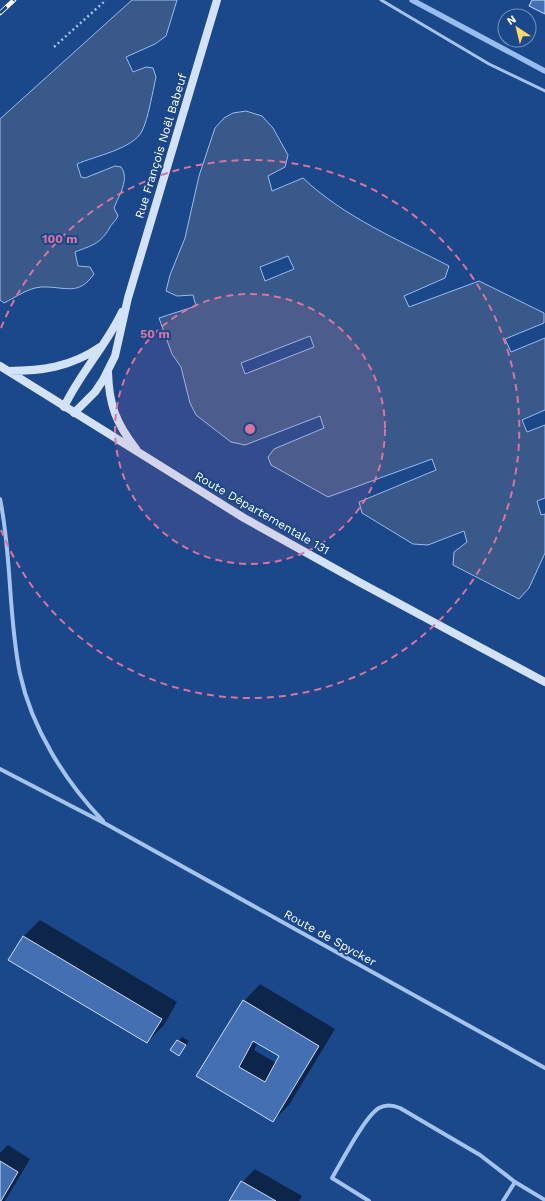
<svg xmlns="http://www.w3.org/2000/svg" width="545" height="1201" font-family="'Work Sans',sans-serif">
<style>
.water{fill:#38598a;stroke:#99bdef;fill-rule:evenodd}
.shadow{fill:#0007;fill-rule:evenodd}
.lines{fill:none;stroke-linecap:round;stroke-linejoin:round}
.stream{stroke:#99bdef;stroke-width:5.5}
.building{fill:#4470b3;stroke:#ccdef9;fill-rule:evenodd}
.path{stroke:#a6c3ed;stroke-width:2.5;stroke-dasharray:2 3;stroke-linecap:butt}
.lane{stroke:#a6c3ed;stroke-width:3}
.street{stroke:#a6c3ed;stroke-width:4}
.secondary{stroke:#d3e2f9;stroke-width:8}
.rail-casing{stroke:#fff;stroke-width:4.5}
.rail{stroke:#1b478b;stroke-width:3;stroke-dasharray:9;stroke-linecap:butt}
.ring{fill:none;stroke:#da749d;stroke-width:2;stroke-dasharray:7 5}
.labels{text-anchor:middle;stroke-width:4;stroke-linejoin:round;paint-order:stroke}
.street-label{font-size:12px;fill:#fff;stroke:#1b478b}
.centre{fill:#da749d;stroke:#1b478b;stroke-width:2}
.ring-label{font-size:12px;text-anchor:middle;font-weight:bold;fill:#da749d;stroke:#1b478b;stroke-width:4;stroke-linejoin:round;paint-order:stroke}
</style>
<rect width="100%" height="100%" fill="#1b478b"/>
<!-- water -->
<path class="water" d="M132 0H177L166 36 155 44 126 57 133 72 146 67 153 68 156 77C153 90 148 120 142 131 133 149 95 156 77 164L81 177 85 178 115 166 121 167C130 179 119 195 114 208L118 216C115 222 111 224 109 229 99 245 92 245 75 252L78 266 90 267 94 274C78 297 65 286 41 287 28 288 16 297 4 303L0 300V119Z
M246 111 262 116 273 128 288 155 285 167 268 176 272 191 303 178C344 217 399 240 449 266L445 278 404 296 409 307 479 281 544 313V323L505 339 511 352 545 338V410L522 420 527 432 545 425V498L537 501 541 515 545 514V553L529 588 519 599 453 565 454 552 467 542 464 531 428 545 413 544 362 513 359 502 436 470 432 459 328 497 271 465 268 457 274 449 324 428 320 416 245 445 231 442 196 415 190 403 181 367 172 354 159 318 196 306 193 295 177 296 166 291 170 275 185 238 199 176 215 128 224 118 233 113ZM288 256 294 269 265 281 260 267ZM310 336 314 347 245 374 241 363Z"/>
<!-- shadow -->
<path class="shadow" d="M40 920 177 1002 164 1025 147 1042 10 959 24 936Z
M260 984 335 1029 289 1105 273 1121 198 1076 244 1001ZM258 1043 281 1056 276 1063 254 1050Z
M182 1037 189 1041 179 1055 178 1041Z
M8 1145 30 1159 5 1201H0V1153Z
M255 1169 302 1196 299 1201H230L242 1182Z"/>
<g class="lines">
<!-- stream -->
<path class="stream" d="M412 0 545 71"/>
</g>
<!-- building -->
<path class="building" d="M532 0H545V14L529 6Z
M23 936 162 1019 147 1043 8 960Z
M243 1000 319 1046 273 1122 196 1076ZM253 1041 279 1056 265 1082 239 1067Z
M177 1040 186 1045 179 1056 170 1050Z
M0 1161 18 1172 1 1201H0Z
M241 1181 276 1201H229Z"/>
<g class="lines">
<!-- path -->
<path class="path" d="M54 47 106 0"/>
<!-- lane -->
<path class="lane" d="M381 0 489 64 545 91"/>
<!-- street -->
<path class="street" d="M0 499C12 556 8 616 20 674 32 729 65 781 103 821
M0 769 106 824 545 1068
M369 1201 332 1178C341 1163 365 1116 379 1108 386 1104 393 1105 400 1108L480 1155 515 1182 545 1200
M503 1201 515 1182"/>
<!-- secondary -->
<path class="secondary" d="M0 366 244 518 359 582 545 682
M8 371C42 371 71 367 100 347
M108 372C109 405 116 423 136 449
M64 407C80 373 106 346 122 312
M74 413 95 392 103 380 115 356 128 298 217 0"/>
<defs>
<path id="rail" d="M0 13 14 0"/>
</defs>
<!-- rail casing -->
<use href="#rail" class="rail-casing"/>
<!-- rail -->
<use href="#rail" class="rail"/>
</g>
<!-- distance rings -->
<circle cx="250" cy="429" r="135" fill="#da749d" fill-opacity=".12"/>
<g class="ring">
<circle cx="250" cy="429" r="135"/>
<path d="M1 328A269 269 0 1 1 1 530"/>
</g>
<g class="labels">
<!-- street labels -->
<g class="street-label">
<text transform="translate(161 146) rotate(-73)" y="4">Rue François Noël Babeuf</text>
<text transform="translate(262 513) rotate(30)" y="4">Route Départementale 131</text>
<text transform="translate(330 938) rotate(29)" y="4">Route de Spycker</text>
</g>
</g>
<circle cx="250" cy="429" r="6" class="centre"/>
<g class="ring-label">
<text x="60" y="243">100 m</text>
<text x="155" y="338">50 m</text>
</g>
<!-- north arrow -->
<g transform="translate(517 28) rotate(325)"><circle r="19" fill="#1b478b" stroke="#7691b9"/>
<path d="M0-3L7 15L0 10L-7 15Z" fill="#ffd862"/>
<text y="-6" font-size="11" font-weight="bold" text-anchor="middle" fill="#ffffff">N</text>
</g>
</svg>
